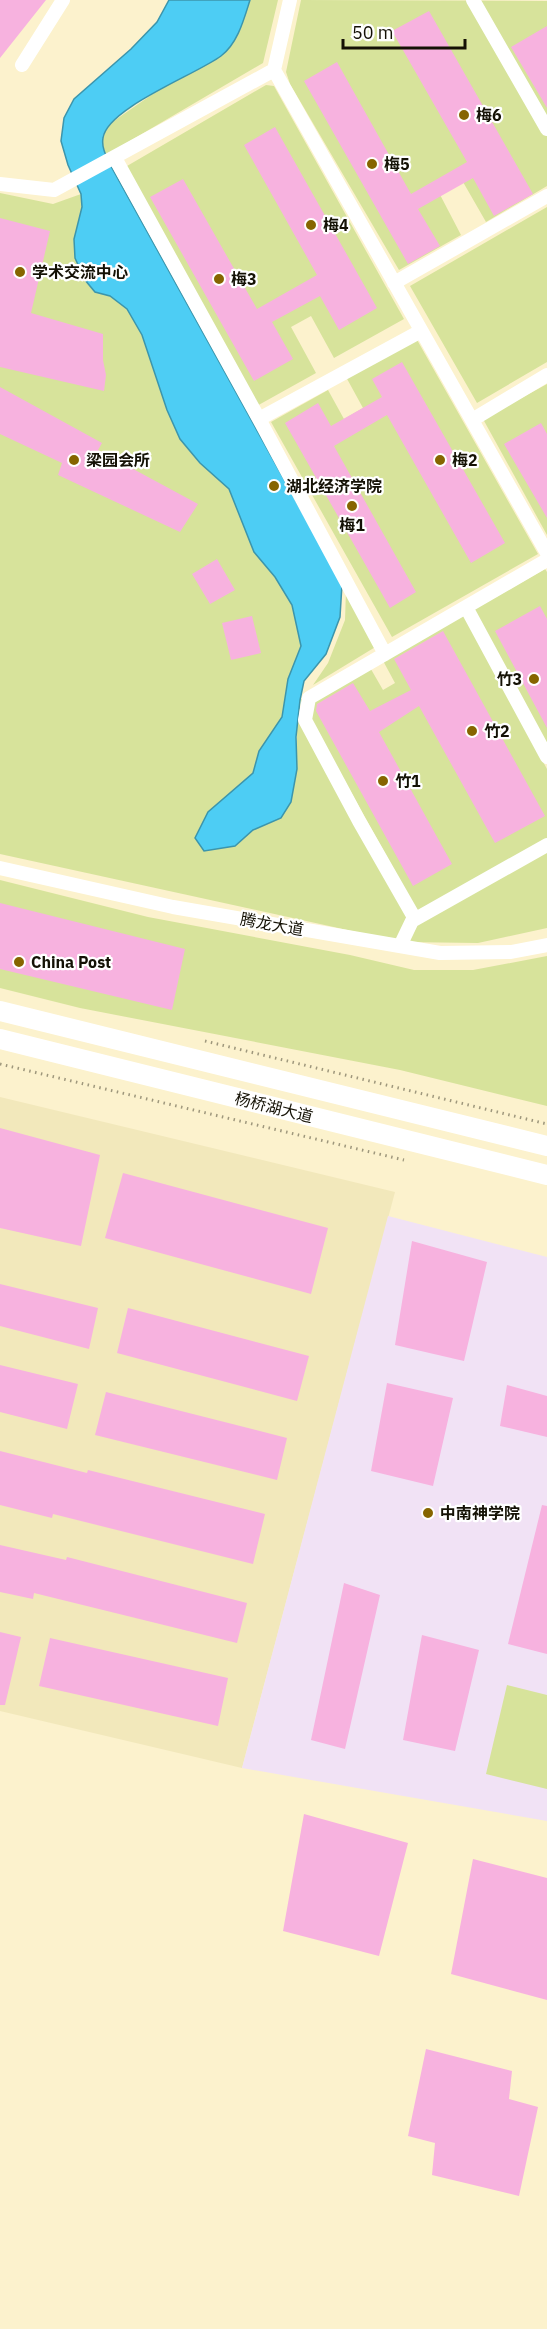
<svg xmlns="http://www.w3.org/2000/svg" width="547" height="2329" font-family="'IBM Plex Sans','Noto Sans SC',sans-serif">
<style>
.built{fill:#f2e8bb}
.education{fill:#f1e2f5}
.green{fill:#d7e39b}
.water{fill:#4dcdf4;stroke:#3c95ac;stroke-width:1.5}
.building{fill:#f7b2df}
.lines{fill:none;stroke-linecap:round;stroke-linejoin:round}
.path{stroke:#9e977c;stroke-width:3;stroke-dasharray:1.5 4.5;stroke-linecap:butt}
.street{stroke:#fff;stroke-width:14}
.secondary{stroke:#fff;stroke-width:20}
.poi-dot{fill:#866500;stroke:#fff;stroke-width:2}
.labels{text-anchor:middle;stroke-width:4.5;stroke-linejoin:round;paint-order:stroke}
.poi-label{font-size:16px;font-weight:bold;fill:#141105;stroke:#fff;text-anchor:start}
.street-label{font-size:16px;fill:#141105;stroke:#fff}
</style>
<rect width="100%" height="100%" fill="#fcf2cd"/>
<!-- built -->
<path class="built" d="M0 1097 395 1192 242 1768 0 1711Z"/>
<!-- education -->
<path class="education" d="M388 1216 547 1257V1821L242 1768Z"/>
<!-- green -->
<path class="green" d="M250 0H278L263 63 106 155 103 146V136L108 125 160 89 222 56 241 26Z
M301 0 547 1V186L486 222 459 175 436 187 461 235 399 270 290 84 286 72Z
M266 85 274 86 404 319 334 358 311 316 291 327 316 373 255 407 125 174 127 166Z
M0 193 53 204 81 194 82 207 74 239 75 258 85 280 95 292 110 296 127 309 142 335 167 410 180 439 200 463 229 489 254 552 275 577 292 605 302 646 288 679 282 717 259 751 253 773 208 812 235 846 253 830 281 818 291 802 297 769V721L305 720 415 919 547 845V928L478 943 402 942 0 854Z
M547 207V362L477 403 410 286Z
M416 338 538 554 392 637 271 422 328 390 344 419 363 408 346 377Z
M547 384V535L483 419Z
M545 569 547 572V746L473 610Z
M346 590 377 646 313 685 328 663 345 620Z
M463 613 547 769V839L417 911 300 700 368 664 383 690 395 683 381 657Z
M0 880 148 917 350 955 414 970H473L547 956V1106L400 1070 80 1008 0 988Z
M507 1685 547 1695V1789L486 1774Z"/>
<!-- water -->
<path class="water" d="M169 0H250C244 19 238 43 221 56 197 74 107 108 103 138 101 149 108 159 112 168L342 584 340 617 326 654 304 681 300 700 296 737 297 769 291 802 281 818 253 830 235 846 204 851 195 838 208 812 253 773 259 751 282 717 288 679 301 646 292 605 275 577 254 552 229 489 200 463 180 439 167 410 142 335 127 309 110 296 95 292 85 280 75 258 74 239 82 207 81 194 68 165 61 141 64 118 74 99 131 49 157 22Z"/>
<!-- building -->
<path class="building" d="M0 0H46L0 58Z
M429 11 533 194 494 216 473 178 418 209 440 246 408 264 304 81 337 62 411 194 467 162 392 31Z
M547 26V108L511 47Z
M275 127 377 308 339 330 320 296 272 322 293 359 254 381 150 197 183 179 257 309 317 275 244 145Z
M0 218 50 231 31 313 103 334V360L106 375 104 391 0 367Z
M402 362 505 543 471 563 387 415 334 446 416 592 390 608 285 423 318 403 331 426 382 397 372 379Z
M0 387 102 443 98 450 198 504 180 532 58 475 62 463 0 434Z
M541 423 547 434V518L504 444Z
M217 559 235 590 210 604 192 574Z
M540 606 547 619V728L495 631Z
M252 616 261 653 231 660 222 623Z
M443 631 545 816 495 843 419 706 379 732 452 864 413 886 316 711 317 704 353 683 370 711 411 690 394 659Z
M0 903 185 949 172 1010 0 969Z
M0 1128 100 1155 81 1246 0 1228Z
M123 1173 328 1228 311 1294 105 1238Z
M412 1241 487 1262 464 1361 395 1345Z
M0 1284 98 1308 89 1349 0 1326Z
M128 1308 309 1356 297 1401 117 1353Z
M0 1365 78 1384 67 1429 0 1412Z
M387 1383 453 1398 433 1486 371 1471Z
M507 1385 547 1396V1437L500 1426Z
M106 1392 287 1438 277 1480 95 1435Z
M0 1451 87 1473 88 1470 265 1514 253 1564 53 1514 52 1518 0 1505Z
M542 1505 547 1506V1654L508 1644Z
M0 1545 66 1560 67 1557 247 1603 237 1643 34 1593 33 1599 0 1592Z
M344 1583 380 1595 345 1749 311 1740Z
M0 1632 21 1637 5 1705H0Z
M422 1635 479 1650 455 1751 403 1740Z
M50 1638 228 1678 218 1726 39 1686Z
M304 1814 408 1843 379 1956 283 1931Z
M473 1859 547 1878V2000L451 1974Z
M426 2049 512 2071 509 2099 538 2107 519 2196 432 2175 435 2143 408 2136Z"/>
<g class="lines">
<!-- path -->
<path class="path" d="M205 1041 547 1124
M0 1064 404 1160"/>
<!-- street -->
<path class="street" d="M473 0 547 129
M22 65 63 0
M274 70 547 553
M115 158 259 419 385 654
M0 184 54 190 274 70 290 0
M394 283 547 196
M259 419 421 331
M472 420 547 375
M466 607 547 757
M0 868 173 907 440 953 511 952 547 945
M415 919 359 821 305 720 309 698 547 560
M400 946 412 921 547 845"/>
<!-- secondary -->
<path class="secondary" d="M0 1011 547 1146
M0 1039 547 1175"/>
</g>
<!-- markers -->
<g class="poi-dot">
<circle cx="464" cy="115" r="6"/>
<circle cx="372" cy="164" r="6"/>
<circle cx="311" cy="225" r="6"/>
<circle cx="20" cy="272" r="6"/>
<circle cx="219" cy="279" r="6"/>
<circle cx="74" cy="460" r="6"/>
<circle cx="440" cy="460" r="6"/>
<circle cx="274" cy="486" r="6"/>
<circle cx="352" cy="506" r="6"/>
<circle cx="534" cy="679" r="6"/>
<circle cx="472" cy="731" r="6"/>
<circle cx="383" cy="781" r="6"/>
<circle cx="19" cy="962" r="6"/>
<circle cx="428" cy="1513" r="6"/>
</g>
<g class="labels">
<!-- poi labels -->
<g class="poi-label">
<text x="476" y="121">梅6</text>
<text x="384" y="170">梅5</text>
<text x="323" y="231">梅4</text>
<text x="32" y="278">学术交流中心</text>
<text x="231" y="285">梅3</text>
<text x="86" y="466">梁园会所</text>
<text x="452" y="466">梅2</text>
<text x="286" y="492">湖北经济学院</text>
<text x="352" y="531" text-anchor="middle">梅1</text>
<text x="522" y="685" text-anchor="end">竹3</text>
<text x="484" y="737">竹2</text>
<text x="395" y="787">竹1</text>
<text x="31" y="968">China Post</text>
<text x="440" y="1519">中南神学院</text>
</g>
<!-- street labels -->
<g class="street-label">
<text transform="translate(272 924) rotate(10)" y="6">腾龙大道</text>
<text transform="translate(274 1107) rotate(14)" y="6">杨桥湖大道</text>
</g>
</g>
<!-- scale -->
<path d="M343 39v9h122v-9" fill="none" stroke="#141105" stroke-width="3"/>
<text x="352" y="39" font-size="18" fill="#141105" stroke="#ffffff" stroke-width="4.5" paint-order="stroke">50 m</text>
</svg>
